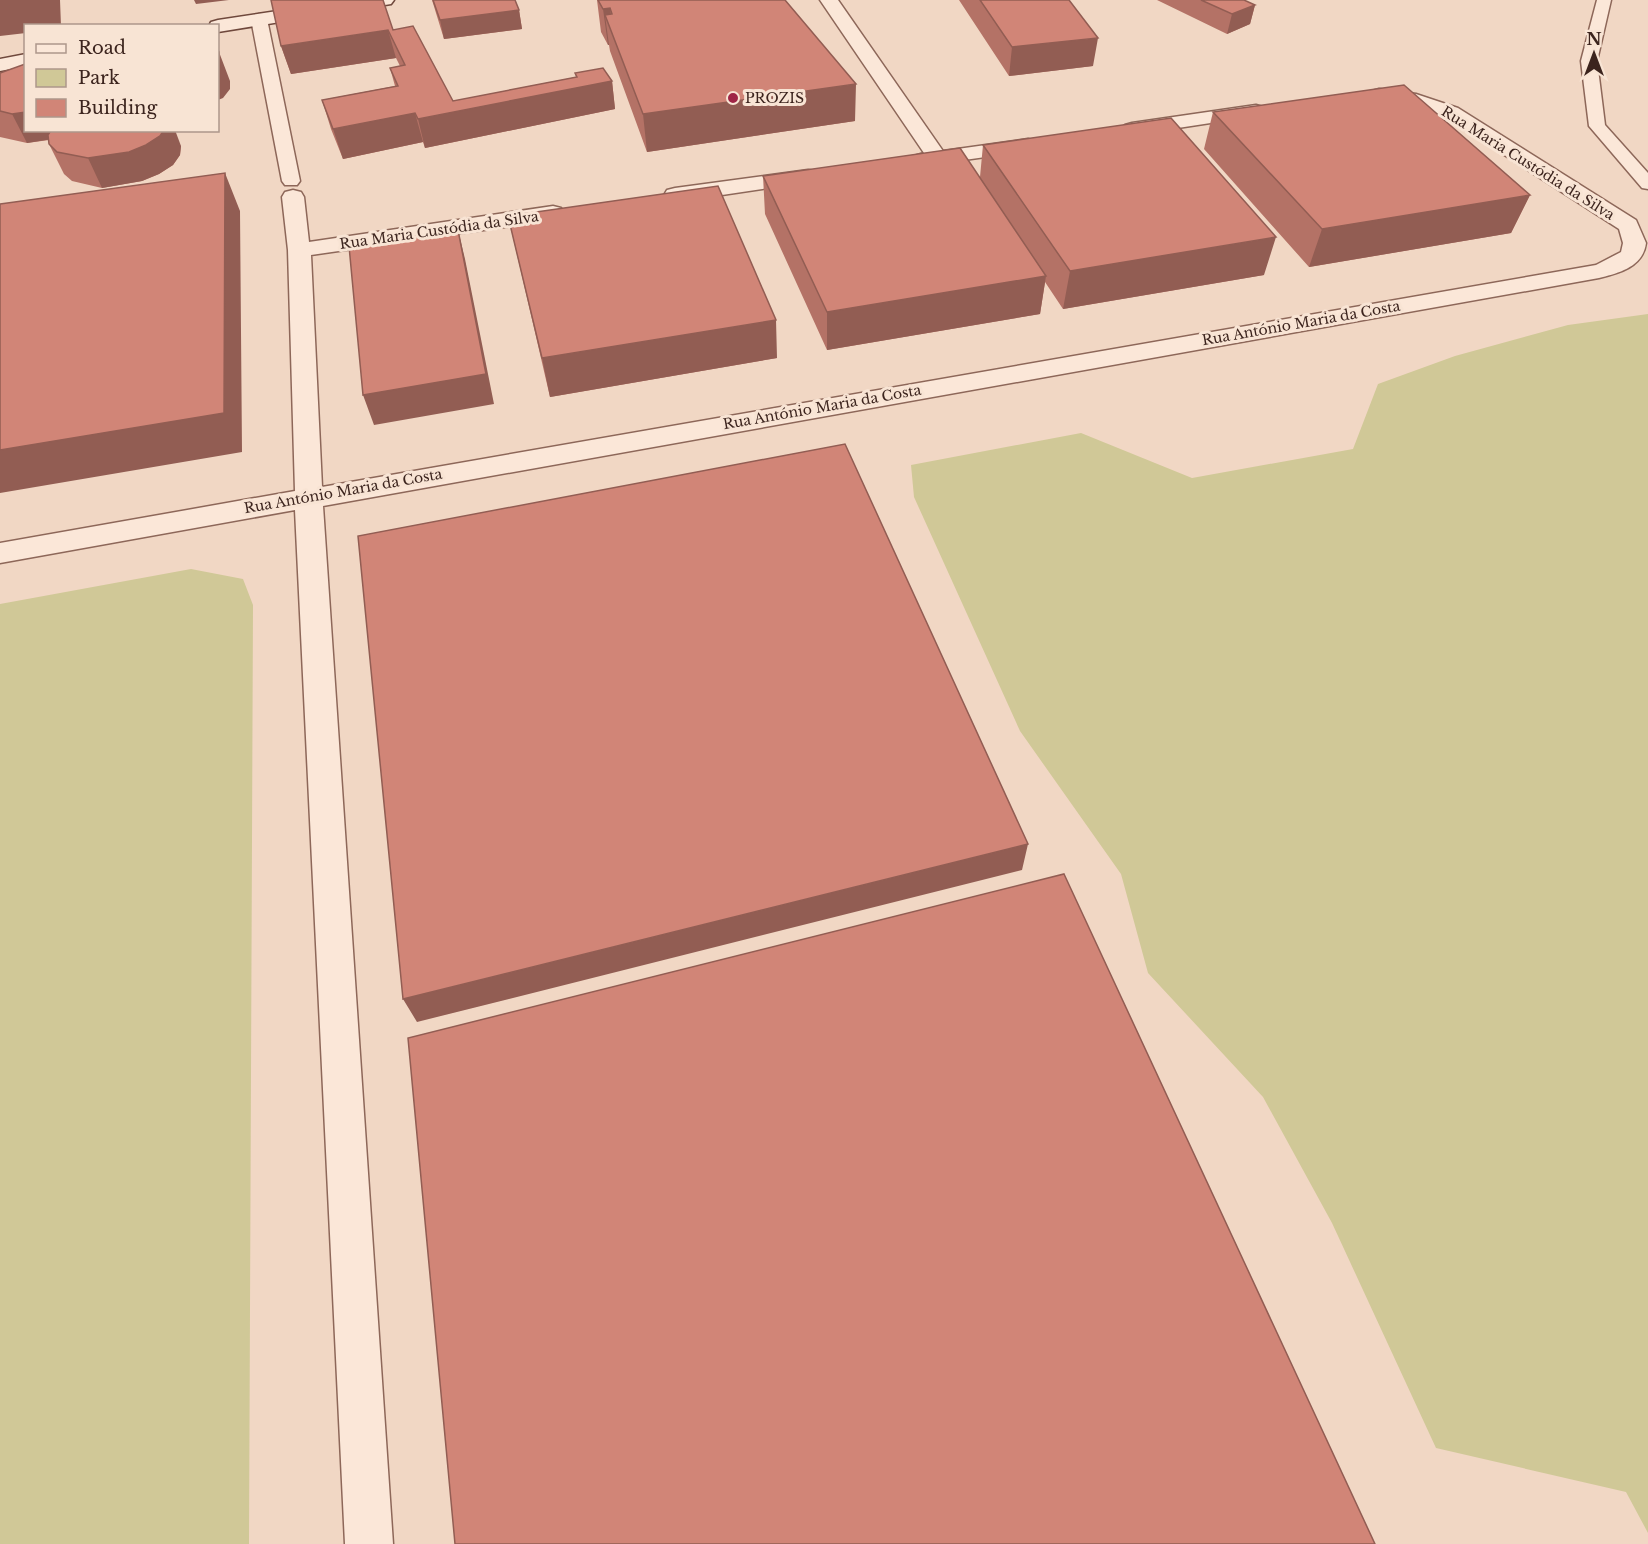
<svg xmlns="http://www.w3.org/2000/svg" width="1648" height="1544" font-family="'Libre Baskerville',serif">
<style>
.green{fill:#d0c897}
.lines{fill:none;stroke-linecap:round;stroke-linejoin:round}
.service-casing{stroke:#8d6759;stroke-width:3}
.minor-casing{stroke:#8d6759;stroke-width:3}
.secondary-casing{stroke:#6f483c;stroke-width:3}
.service{fill:#fbe7d8;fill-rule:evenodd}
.minor{fill:#fbe7d8;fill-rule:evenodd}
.secondary{fill:#fbe7d8;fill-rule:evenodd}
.wall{fill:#b47266}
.shaded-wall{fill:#925d53}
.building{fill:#d18577;stroke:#925d53;stroke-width:1.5}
.poi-dot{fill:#9f2546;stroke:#f8e4d4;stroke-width:2}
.labels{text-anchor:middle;stroke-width:6;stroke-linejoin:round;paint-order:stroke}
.far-poi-label{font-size:14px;fill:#3c241e;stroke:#f8e4d4;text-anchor:start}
.far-street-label{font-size:14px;fill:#3c241e;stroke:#f8e4d4}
</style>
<rect width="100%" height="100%" fill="#f1d7c4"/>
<!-- green -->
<path class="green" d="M1648 314V1533L1626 1492 1436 1448 1332 1223 1263 1097 1148 973 1121 874 1020 731 914 497 911 465 1081 433 1192 478 1353 449 1378 384 1455 356 1568 325Z
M191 569 243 579 253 605 249 1544H0V604Z"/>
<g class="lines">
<defs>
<path id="service" d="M1597 0H1611L1597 61 1605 125 1648 173V189L1642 188 1589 126 1581 61Z
M259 14 267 19 300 181 297 185H285L282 181 251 19Z"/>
<path id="minor" d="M820 0H838L943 151 1028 139 1035 141 1038 145 1035 149 1028 151 921 166 914 164 910 160 914 156 924 153Z
M1379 89 1416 94 1458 108 1636 220 1646 243C1643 267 1619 273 1599 278L323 506 393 1544H345L295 510 0 563V543L295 491 288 250 282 197 285 192 293 190 301 192 304 197 309 242 553 206 561 208 564 213 561 218 553 220 311 255 322 487 1596 265 1621 252 1623 243 1619 229 1444 116 1413 105 1372 99 1369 95 1372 91Z
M1256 105 1263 107 1266 111 1263 115 1132 135 1125 133 1122 129 1125 125 1132 123Z
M808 170 816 171 819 176 816 181 675 202 667 200 664 195 667 190 675 188Z"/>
<path id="secondary" d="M350 0H394L391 4 385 5 218 32V26H209L211 22 218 20Z
M26 54V66L0 71V59Z"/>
</defs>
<!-- service casing -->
<use href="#service" class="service-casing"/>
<!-- minor casing -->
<use href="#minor" class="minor-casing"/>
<!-- secondary casing -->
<use href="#secondary" class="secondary-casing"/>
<!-- service -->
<use href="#service" class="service"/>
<!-- minor -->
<use href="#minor" class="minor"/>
<!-- secondary -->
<use href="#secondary" class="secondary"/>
</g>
<!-- wall -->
<path class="wall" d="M432 0H515L519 10 522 29 444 39Z
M597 0H785L855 121 647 152 610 51 609 45H608L601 32Z
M959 0H1069L1093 66 1009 76Z
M1157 0H1244L1255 5 1250 24 1227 34Z
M393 30 453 101 576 77 575 73 612 81 615 109 425 148 423 142 343 159 331 129 322 100 395 86 390 68 400 66 396 58 291 74 281 46Z
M0 73 181 146 180 155 173 165 159 174 142 181 102 188 72 181 64 174 49 144V140L27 143 0 137Z
M1213 112 1530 195 1511 233 1309 267 1204 149Z
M983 145 1264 275 1063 309 1045 282 1040 314 827 350 765 214 763 176 980 177Z
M508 216 777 358 550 397Z"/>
<!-- shaded-wall -->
<path class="shaded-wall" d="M0 0H60L61 26H26V33L0 36Z
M194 0H229L196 4Z
M612 0V14L610 8 614 37 605 15 609 45H608L603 9Z
M1255 5 1250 24 1227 34 1232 14Z
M519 10 522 29 444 39 440 20Z
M388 30 396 58 291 74 281 46Z
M1098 38 1093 66 1009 76 1012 47Z
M219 52 230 81V89L223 98 218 100V62Z
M612 81 615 109 425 148 418 119Z
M856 84 855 121 647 152 643 114Z
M26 112V130H82L65 137 27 143 12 114Z
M415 113 423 142 343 159 333 129Z
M164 130H175L181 146 180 155 173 165 159 174 142 181 102 188 88 158Z
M225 173 240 211 242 452 0 493V450Z
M1530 195 1511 233 1309 267 1322 229Z
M458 230 465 259 494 404 374 425 363 395Z
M1276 237 1264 275 1063 309 1070 271Z
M1046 276 1040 314 827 350V312Z
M776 320 777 358 550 397 542 358Z
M1028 844 1022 870 417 1022 403 999Z"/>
<!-- building -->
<path class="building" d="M271 0H383L393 30 413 26 453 101 577 77 575 73 603 68 612 81 418 119 415 113 333 129 322 100 398 86 390 68 405 65 388 30 281 46Z
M433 0H515L519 10 440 20Z
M598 0H785L856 84 643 114 605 15 612 14 610 8 603 9Z
M980 0H1069L1098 38 1012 47Z
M1201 0H1244L1255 5 1232 14Z
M218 50 219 52V61L218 62Z
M25 64 26 112 12 114 0 111V73Z
M1404 85 1530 195 1322 229 1213 112Z
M1171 118 1276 237 1070 271 983 145Z
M51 130H164L160 136 146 145 129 152 88 158 57 152 49 144 48 135Z
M960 148 1046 276 827 312 763 176Z
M225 173 224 413 0 450V204Z
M718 186 776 320 542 358 508 216Z
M458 230 486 374 363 395 349 246Z
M845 444 1028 844 403 999 358 536Z
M1064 874 1375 1544H455L408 1038Z"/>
<!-- markers -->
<circle class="poi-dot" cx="733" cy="98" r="6"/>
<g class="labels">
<!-- far-poi labels -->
<g class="far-poi-label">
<text x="745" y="103">PROZIS</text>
</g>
<!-- far-street labels -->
<g class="far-street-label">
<text transform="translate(1528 163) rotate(32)" y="5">Rua Maria Custódia da Silva</text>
<text transform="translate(439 230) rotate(-8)" y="5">Rua Maria Custódia da Silva</text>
<text transform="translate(1301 323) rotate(-10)" y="5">Rua António Maria da Costa</text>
<text transform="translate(822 407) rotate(-10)" y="5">Rua António Maria da Costa</text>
<text transform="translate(343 491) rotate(-10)" y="5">Rua António Maria da Costa</text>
</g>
</g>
<!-- legend -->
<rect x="24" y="24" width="195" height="108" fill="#f8e4d4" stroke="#ad978b" stroke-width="1.5"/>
<rect x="36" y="44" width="30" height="9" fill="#fbe7d8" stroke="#ad978b" stroke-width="1.5"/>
<text x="78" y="54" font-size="18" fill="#3c241e">Road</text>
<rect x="36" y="69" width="30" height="18" fill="#d0c897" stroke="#ad978b" stroke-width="1.5"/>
<text x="78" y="84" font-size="18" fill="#3c241e">Park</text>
<rect x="36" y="99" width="30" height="18" fill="#d18577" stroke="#ad978b" stroke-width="1.5"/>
<text x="78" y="114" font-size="18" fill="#3c241e">Building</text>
<!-- north arrow -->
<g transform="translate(1594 54)" stroke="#f8e4d4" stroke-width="4.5" paint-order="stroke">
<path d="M0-4.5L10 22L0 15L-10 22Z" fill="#3c241e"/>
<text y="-9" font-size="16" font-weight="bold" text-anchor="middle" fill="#3c241e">N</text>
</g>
</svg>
